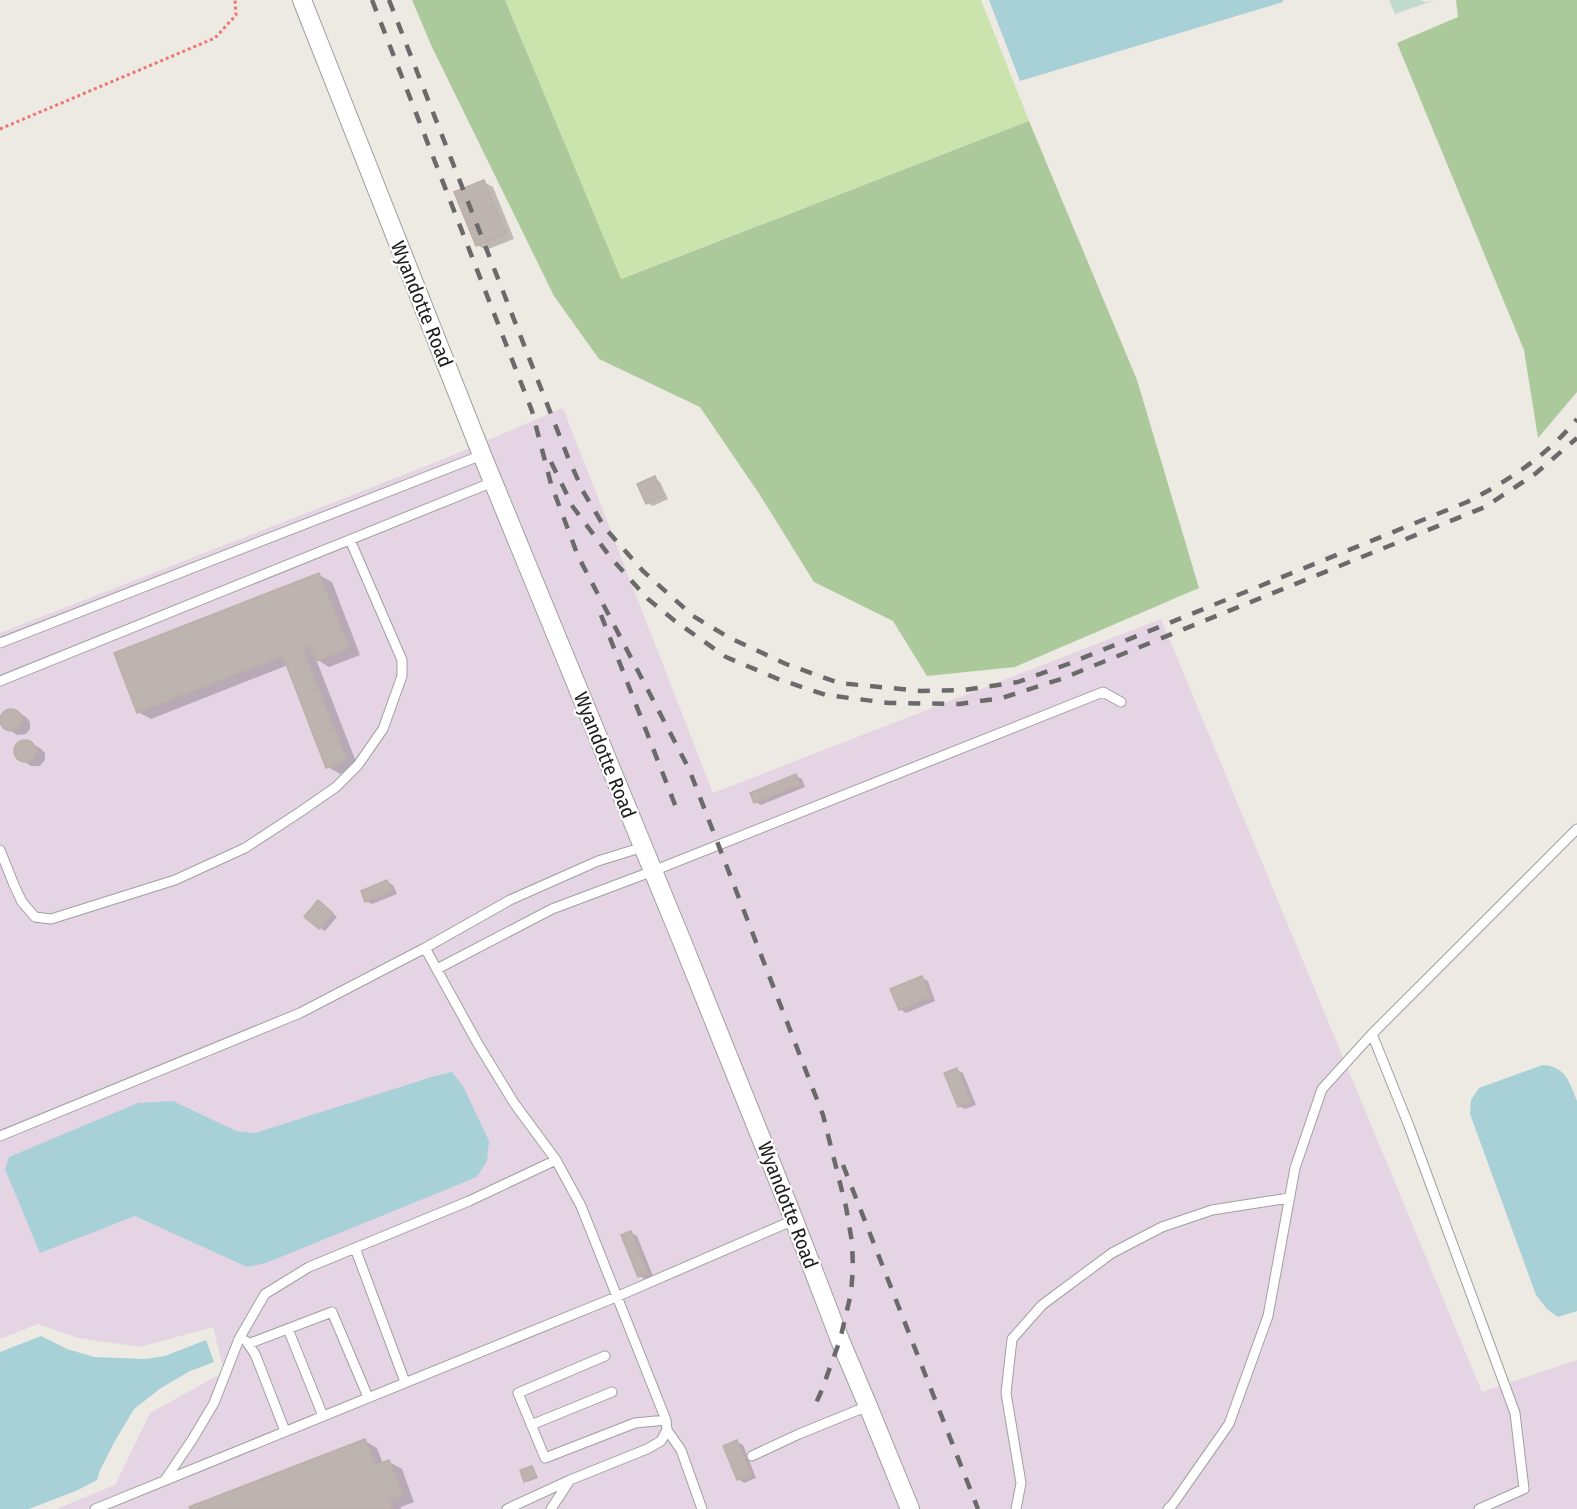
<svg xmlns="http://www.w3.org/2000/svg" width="1577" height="1509" font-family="'Fira Sans Condensed',sans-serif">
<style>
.industrial{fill:#e5d5e4}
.grass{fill:#cbe3ad}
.forest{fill:#acc99b}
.wetland{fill:#c1dacd}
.water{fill:#a7d0d7}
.shadow{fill:#0003}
.building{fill:#bdb4b0;stroke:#bdafa7;stroke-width:1.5}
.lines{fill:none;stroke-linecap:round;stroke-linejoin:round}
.lane-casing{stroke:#a0a0a0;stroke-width:11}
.street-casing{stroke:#a0a0a0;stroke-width:20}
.path{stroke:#ed7773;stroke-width:3;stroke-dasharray:3 3;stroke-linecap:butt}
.lane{stroke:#fff;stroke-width:9}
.street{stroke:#fff;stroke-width:18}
.rail{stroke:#6a6a6a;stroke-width:4.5;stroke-dasharray:12 12;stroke-linecap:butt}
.labels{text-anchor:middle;stroke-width:4.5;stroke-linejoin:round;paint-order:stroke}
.street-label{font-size:20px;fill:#1c1c1c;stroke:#fff}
</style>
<rect width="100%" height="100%" fill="#ede9e3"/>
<!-- industrial -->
<path class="industrial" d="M563 408 713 793 1161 619 1482 1392 1577 1360V1509H56L115 1485 150 1413 224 1372 213 1327 140 1347 78 1338 38 1324 0 1339V633L444 459Z"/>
<!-- grass -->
<path class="grass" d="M505 0H981L1029 121 620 279Z"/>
<!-- forest -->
<path class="forest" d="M412 0H505L621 279 1029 121 1137 380 1199 588 1015 667 927 676 893 621 814 582 760 495 700 407 599 359 554 296 432 47Z
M1456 0H1577V392L1538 438 1524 350 1397 43 1458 17Z"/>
<!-- wetland -->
<path class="wetland" d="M1389 0H1420L1425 2 1435 0 1395 14Z"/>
<!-- water -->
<path class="water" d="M989 0H1283V2L1020 81Z
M1543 1065C1566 1067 1569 1081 1577 1101V1311L1558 1317 1547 1309 1536 1295 1470 1114 1471 1100 1479 1088Z
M452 1072 463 1086 489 1141 487 1161 477 1177 266 1263 247 1267 135 1216 40 1253 5 1169 9 1157 138 1103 173 1101 236 1131 255 1133 435 1076Z
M41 1336 67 1349 94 1357 146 1359 165 1356 206 1340 214 1362 190 1371 161 1388 134 1409 116 1439 100 1470 97 1480 78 1490 29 1509H0V1352Z"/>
<!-- shadow -->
<path class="shadow" d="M484 182 493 187 514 239 486 250 477 245Z
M655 478 660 482 668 499 653 506 647 503Z
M319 575 332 582 360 655 329 667 316 659 358 767 340 774 328 767 288 665 151 719 138 712Z
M13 710 26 717 30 722V729L26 734 17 735 2 724V715L6 711Z
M24 741 30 743 40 748 45 753V760L40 766H31L16 756V747Z
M796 776 802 779 805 787 761 805 755 802Z
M387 882 393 885 397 894 372 904 366 901Z
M324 906 337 917 325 931 320 928Z
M922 978 928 981 935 1001 906 1013 900 1009Z
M957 1070 963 1073 976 1105 965 1109 959 1106Z
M631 1233 637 1236 653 1276 645 1279 639 1276Z
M365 1441 377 1448 383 1464 389 1462 402 1469 414 1502 401 1507V1509H192Z
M737 1442 743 1445 756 1478 744 1483 738 1479Z
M532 1467 534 1469 538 1478 527 1482 525 1481Z"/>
<!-- building -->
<path class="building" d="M484 180 506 234 476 246 454 192Z
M655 476 663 496 646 504 637 484Z
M319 573 349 648 316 661 310 646 303 649 347 760 326 768 283 656 137 713 114 653Z
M0 720a11 11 0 1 1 22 0a11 11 0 1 1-22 0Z
M14 751a11 11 0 1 1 22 0a11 11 0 1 1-22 0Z
M796 774 800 784 754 803 750 793Z
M387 880 392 891 365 902 361 891Z
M318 900 333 913 319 929 304 917Z
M922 976 930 997 899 1010 890 989Z
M957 1068 971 1102 958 1107 944 1073Z
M631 1231 648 1273 638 1277 621 1235Z
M365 1439 375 1465 389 1460 403 1495 389 1500 393 1509H190L189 1507Z
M737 1440 751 1475 737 1480 723 1446Z
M532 1466 536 1477 524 1482 520 1470Z"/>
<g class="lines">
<defs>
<path id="lane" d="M0 643 482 455
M0 681 493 482
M0 850 14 885 22 902 35 917 51 919 175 880 245 848 300 812 336 787 358 765 383 729 402 676V660L350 540
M425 948 510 900 598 861 643 847
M437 969 552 909 653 871 1103 692 1121 702
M1372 1034 1409 1126 1515 1413 1524 1489 1479 1509
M0 1136 300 1013 425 948 478 1044 514 1103 556 1160 581 1206 666 1420 667 1430 661 1441 647 1449 570 1480 551 1509
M355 1248 405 1382
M288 1329 323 1416
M246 1341 255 1354 285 1431
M248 1344 332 1312 368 1397
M605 1356 518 1393 545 1458 635 1423 666 1420
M531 1425 612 1392
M667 1430 681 1450 702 1509
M752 1456 799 1434 868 1406
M165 1480 192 1440 214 1403 239 1339 265 1294 309 1267 469 1201 556 1160
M95 1509 616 1297 794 1220
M507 1509 570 1480
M1016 1509 1021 1483 1006 1393 1012 1339 1042 1305 1112 1253 1162 1227 1212 1210 1289 1198
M1168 1509 1173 1504 1229 1424 1268 1316 1295 1168 1322 1089 1372 1034 1577 829"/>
<path id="street" d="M302 0 482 455 681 939 794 1220 840 1340 868 1406 910 1509"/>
</defs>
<!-- lane casing -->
<use href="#lane" class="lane-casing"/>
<!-- street casing -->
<use href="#street" class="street-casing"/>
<!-- path -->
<path class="path" d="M0 129 215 38 236 15 235 0"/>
<!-- lane -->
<use href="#lane" class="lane"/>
<!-- street -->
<use href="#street" class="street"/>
<!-- rail -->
<path class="rail" d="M372 0 532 411 551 484 578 556 689 769 823 1115 846 1207 852 1242 853 1268 851 1293 840 1340 821 1392 812 1412
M389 0 569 460 584 493 605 528 643 571 693 616 728 637 786 664 839 683 921 691 964 690 1018 682 1068 664 1467 502C1508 481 1547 456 1577 419
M551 462 573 507 611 558 648 599 675 621 726 657 778 679 826 695 889 703 959 704 1002 698 1061 679 1485 507 1535 474 1577 438
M601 615 679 815
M843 1165 978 1509"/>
</g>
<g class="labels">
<!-- street labels -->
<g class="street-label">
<text transform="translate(422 304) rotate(68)" y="7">Wyandotte Road</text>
<text transform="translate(605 755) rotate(68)" y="7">Wyandotte Road</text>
<text transform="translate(788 1205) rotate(69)" y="7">Wyandotte Road</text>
</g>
</g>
</svg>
